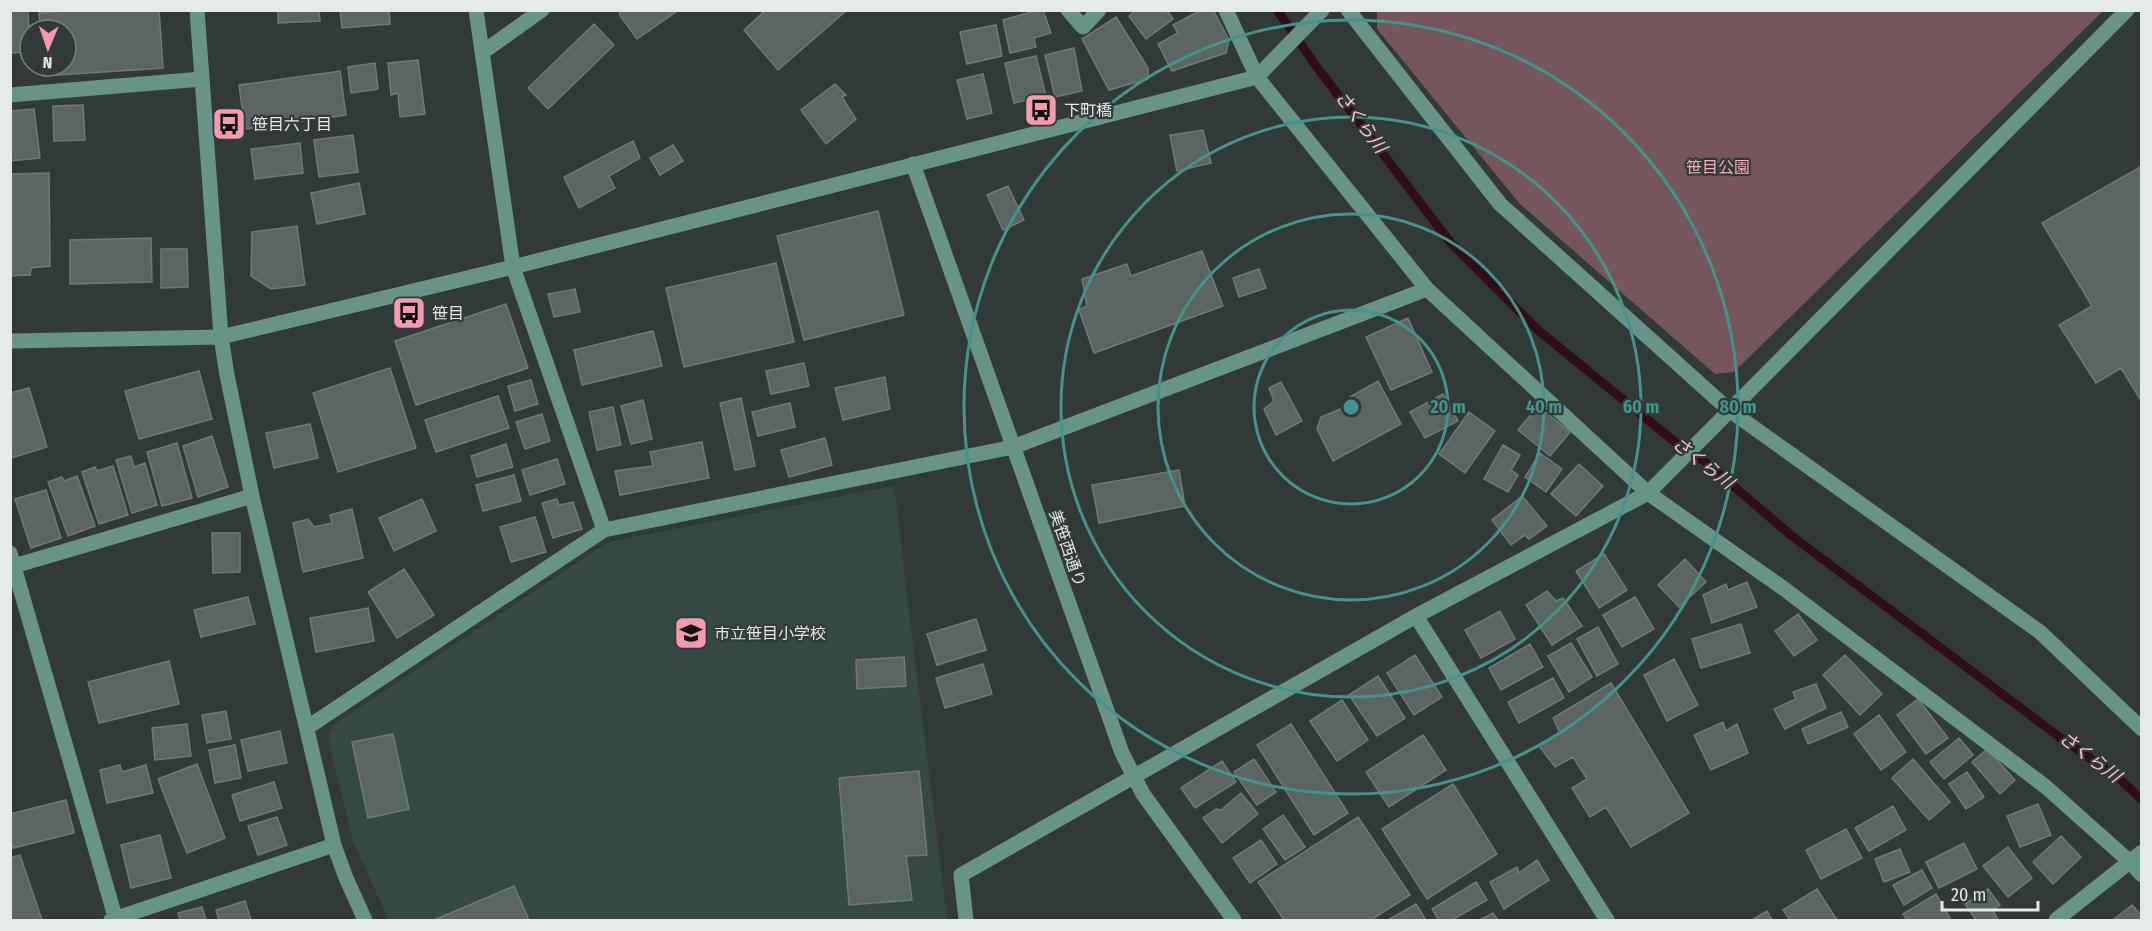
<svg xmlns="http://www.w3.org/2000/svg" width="2152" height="931" font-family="'Fira Sans Condensed','Noto Sans JP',sans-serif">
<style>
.built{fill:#374843}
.green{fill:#75565c}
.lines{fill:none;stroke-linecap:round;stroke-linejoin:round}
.stream{stroke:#310e17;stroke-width:9}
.building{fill:#5a6460;stroke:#6f7976;stroke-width:1.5}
.minor{stroke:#679487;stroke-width:15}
.ring{fill:none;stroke:#44938c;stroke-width:3}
.labels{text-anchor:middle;stroke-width:4.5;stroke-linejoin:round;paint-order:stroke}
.poi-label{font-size:16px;fill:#e4eae8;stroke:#313a37;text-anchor:start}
.park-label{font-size:16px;fill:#f6adbb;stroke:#313a37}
.street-label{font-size:16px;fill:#e4eae8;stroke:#313a37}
.water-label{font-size:18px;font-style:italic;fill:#fec2cd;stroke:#313a37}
.centre{fill:#44938c;stroke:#313a37;stroke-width:3}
.ring-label{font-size:18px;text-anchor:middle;font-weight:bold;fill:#44938c;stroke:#313a37;stroke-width:4.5;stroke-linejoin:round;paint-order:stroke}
</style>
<rect width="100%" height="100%" fill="#313a37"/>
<!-- built -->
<path class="built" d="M894 486 947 920H389L353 842 328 738 333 725 608 542Z"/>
<!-- green -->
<path class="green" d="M1377 11V10L2103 11 1734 372 1715 374 1520 204 1377 29Z"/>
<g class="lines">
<!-- stream -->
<path class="stream" d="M1277 10 1316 66 1450 242 1539 331 1686 451 1704 461 1792 536 2054 733 2121 780 2142 800"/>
</g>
<!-- building -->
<path class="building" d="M10 10H28L30 52 10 53Z
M78 10H159L163 68 43 76 42 66H66V30H40L39 13Z
M278 10H319L320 21 278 23Z
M340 10H389L390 24 342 28Z
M624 10H677V11L637 39 619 14Z
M766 10H847L778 70 744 30Z
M1039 10H1043L1051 33 1034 38 1036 47 1010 53 1003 20Z
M1136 10H1167L1173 19 1146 39 1129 16Z
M1201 10H1213L1229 40 1226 53 1172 71 1158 44 1178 33 1173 25Z
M1116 17 1148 68V79L1109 90 1082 39Z
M594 24 614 45 548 109 528 88Z
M996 25 1002 56 967 64 960 32Z
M1074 48 1082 91 1055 97 1045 55Z
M1036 56 1046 96 1014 103 1005 63Z
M418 60 425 114 400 117 398 93 391 95 388 63Z
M375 63 378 89 351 93 348 67Z
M340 71 346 115 245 129 239 85Z
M983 74 992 113 967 119 957 80Z
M835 84 846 95 842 97 856 119 826 144 801 110Z
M83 105 85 140 54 141 53 106Z
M34 109 40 158 10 161V111Z
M1203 130 1211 163 1177 171 1170 135Z
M353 135 358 172 319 177 314 140Z
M633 141 640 158 609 176 615 188 579 208 564 177Z
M300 143 303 173 255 179 251 149Z
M673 145 683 161 660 175 650 158Z
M2142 166V402L2121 368 2096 383 2059 325 2092 306 2042 223Z
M49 173 50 266 31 268 30 275 10 276V174Z
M359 183 365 214 317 224 311 193Z
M1008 186 1024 220 1003 230 987 195Z
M878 211 904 315 804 340 777 236Z
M297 226 305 285 271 289 251 276 252 232Z
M151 238 152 282 70 284V240Z
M161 249H187L188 287 161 288Z
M1202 251 1223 306 1094 353 1079 310 1087 306 1082 279 1127 264 1131 276Z
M776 263 794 342 684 367 666 288Z
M1259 269 1266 288 1239 297 1233 278Z
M575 289 580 312 554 317 548 294Z
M506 304 528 368 416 405 395 341Z
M1408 318 1432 372 1391 390 1366 337Z
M653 331 662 366 582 385 574 350Z
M804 363 809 386 771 394 766 371Z
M390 368 416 448 338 472 313 393Z
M199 371 212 419 139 439 125 391Z
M885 377 890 409 843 420 835 388Z
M531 380 538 404 515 411 508 386Z
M1378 381 1401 424 1333 461 1317 429 1321 417 1348 406 1346 399Z
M1281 382 1302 421 1276 435 1264 409 1274 401 1269 388Z
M29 388 47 447 11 458 10 393Z
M1443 394 1458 421 1425 438 1410 412Z
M498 396 509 428 436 452 425 420Z
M741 398 755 466 735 470 720 403Z
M643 400 652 439 631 444 621 406Z
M790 403 795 427 758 436 752 412Z
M1538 406 1570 432 1550 456 1518 430Z
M613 407 621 445 597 450 589 412Z
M1469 412 1495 431 1465 473 1439 454Z
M542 414 550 441 525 449 516 422Z
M310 424 318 458 274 468 266 433Z
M212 436 228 487 198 497 183 446Z
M825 438 832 465 789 477 781 450Z
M702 442 709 478 620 495 615 471 653 466 650 452Z
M177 443 192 498 162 506 147 452Z
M506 444 513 467 477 477 471 456Z
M1503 445 1520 455 1511 470 1518 475 1508 492 1484 479Z
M1540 453 1562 469 1546 492 1525 477Z
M131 456 134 467 145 463 157 505 132 513 116 460Z
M557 459 565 484 530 495 522 470Z
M1579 464 1603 486 1576 516 1551 494Z
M113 466 128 515 99 524 82 472 95 467 97 471Z
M1179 470 1185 506 1099 523 1092 485Z
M514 475 521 501 483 511 476 485Z
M77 476 95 526 68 536 48 482 62 477 64 481Z
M46 490 61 538 31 548 15 499Z
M1522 496 1547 526 1529 539 1525 535 1511 545 1492 520Z
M422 499 436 531 394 551 379 518Z
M557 499 559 505 573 502 582 529 553 538 542 503Z
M352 509 363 558 303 572 293 523 308 519 314 527 332 523 330 515Z
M535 517 546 552 511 562 500 527Z
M212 533H240V572L213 573Z
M1604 554 1627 590 1599 608 1576 571Z
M1685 559 1706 582 1679 607 1658 585Z
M404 569 434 615 397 638 368 592Z
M1747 582 1757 607 1712 623 1703 595 1726 584 1728 590Z
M1547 591 1556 601 1563 598 1582 626 1552 645 1526 605Z
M248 597 255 624 201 637 194 610Z
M1635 597 1654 629 1622 647 1603 615Z
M368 608 374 641 316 652 310 618Z
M1500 611 1515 639 1481 658 1465 630Z
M1798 614 1817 640 1794 656 1775 631Z
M976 619 986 650 937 665 927 634Z
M1741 624 1750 653 1701 668 1692 639Z
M1598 627 1618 664 1597 676 1577 639Z
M1571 643 1592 677 1569 692 1548 656Z
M1530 644 1543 667 1501 690 1489 668Z
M1415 655 1442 697 1414 715 1387 673Z
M1845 655 1882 694 1860 715 1823 675Z
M904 657 906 686 857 689 856 660Z
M1674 659 1698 705 1667 721 1644 675Z
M169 661 179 704 99 723 88 682Z
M983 664 992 694 945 708 936 678Z
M1378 676 1405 718 1377 736 1349 695Z
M1553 678 1564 698 1519 723 1508 702Z
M1611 683 1689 813 1631 847 1606 807 1590 817 1572 788 1587 779 1573 757 1555 767 1539 746 1560 733 1553 718Z
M1816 684 1826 708 1785 729 1774 709 1796 699 1793 692Z
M1918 699 1948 738 1926 754 1897 715Z
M1342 700 1368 740 1337 761 1310 721Z
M226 711 231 739 207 743 202 715Z
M1841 712 1848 727 1808 744 1802 729Z
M1879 715 1906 752 1881 770 1854 734Z
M1723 722 1726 731 1737 724 1748 753 1711 770 1694 735Z
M187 724 191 756 155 760 152 728Z
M1291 724 1348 813 1314 835 1257 745Z
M280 731 287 763 248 771 241 740Z
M393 734 409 809 368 818 352 742Z
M1423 735 1446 770 1389 807 1366 772Z
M1959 738 1973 755 1944 779 1930 762Z
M235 745 241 778 215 783 209 750Z
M1987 749 2015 780 2000 794 1972 762Z
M1254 759 1276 792 1257 805 1234 772Z
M1913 759 1950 802 1929 820 1892 778Z
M1222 761 1236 782 1195 808 1181 788Z
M197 764 225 838 187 853 158 779Z
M120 765 122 772 146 765 153 793 107 803 100 770Z
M919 771 927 855 906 856 912 900 849 905 839 778Z
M1967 772 1984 797 1966 809 1949 784Z
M274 782 282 808 240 821 232 795Z
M1453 784 1497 854 1427 899 1382 829Z
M1241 793 1258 814 1222 843 1203 818 1216 809 1221 810Z
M66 800 74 833 13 848 10 837V814Z
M2038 804 2051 835 2020 847 2007 816Z
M1893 806 1906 830 1869 851 1855 828Z
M1283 815 1305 847 1285 860 1263 829Z
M277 817 287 845 258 855 248 826Z
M1358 817 1410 895 1371 920H1284L1258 882Z
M1846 829 1862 858 1821 879 1806 850Z
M160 835 171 878 131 888 121 845Z
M2061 836 2081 857 2053 884 2033 862Z
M1261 840 1277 864 1250 883 1233 858Z
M1964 843 1977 869 1939 888 1926 862Z
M2008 847 2032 878 2008 897 1983 866Z
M1900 849 1910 872 1884 882 1875 859Z
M20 855 42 920H10V858Z
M1537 860 1549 880 1504 909 1490 882 1517 867 1519 873Z
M1922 870 1932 888 1904 905 1893 885Z
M1476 882 1487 900 1452 920H1439L1432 909Z
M514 886 529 920H434Z
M1817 889 1837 920H1790L1783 910Z
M1988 889 2000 905 1993 910 1998 920H1976L1965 904Z
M1936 894 1951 920H1907L1903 914Z
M245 901 251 920H219L216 910Z
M1416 904 1426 920H1388Z
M2132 905 2142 916V920H2113Z
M202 907 206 920H180L178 913Z
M1767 911 1772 920H1752Z
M1493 913 1498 920H1480Z"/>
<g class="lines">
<!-- minor -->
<path class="minor" d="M197 10 221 337 227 375 252 496 334 845 346 878 365 920
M476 10 513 267 604 530
M1068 10 1083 27 1099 10
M1226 10 1257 77 1427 289 1648 493 1783 588 2046 787 2129 861 2142 875
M1348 10 1500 204 1729 410 2040 632 2142 729
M483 52 542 10
M10 95 202 79
M913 164 1122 753 1143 794 1234 920
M10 341 221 337 513 267 1257 77 1322 10
M10 553 116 920
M14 566 252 496
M1416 616 1607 920
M308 727 604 530 1013 447 1427 289
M111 920 334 845
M966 920 961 875 1416 616 1648 493 2127 10
M2056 920 2142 852"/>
</g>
<!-- distance rings -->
<g class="ring">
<circle cx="1351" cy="407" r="97"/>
<circle cx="1351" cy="407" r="193"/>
<circle cx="1351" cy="407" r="290"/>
<circle cx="1351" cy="407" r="387"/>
</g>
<!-- icons -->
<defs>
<symbol id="bus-square" viewBox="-11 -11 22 22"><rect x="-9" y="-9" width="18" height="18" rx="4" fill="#f39aac" stroke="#313a37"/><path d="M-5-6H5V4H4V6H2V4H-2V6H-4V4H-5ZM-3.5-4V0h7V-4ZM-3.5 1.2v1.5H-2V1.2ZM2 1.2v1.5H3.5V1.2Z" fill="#111"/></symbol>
<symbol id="school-square" viewBox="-11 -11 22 22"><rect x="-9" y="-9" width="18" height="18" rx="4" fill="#f39aac" stroke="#313a37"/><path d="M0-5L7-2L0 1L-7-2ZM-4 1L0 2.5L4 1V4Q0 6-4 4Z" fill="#111"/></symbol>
</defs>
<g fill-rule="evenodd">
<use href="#bus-square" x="1022" y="91" width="38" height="38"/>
<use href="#bus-square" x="210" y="105" width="38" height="38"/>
<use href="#bus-square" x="390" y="294" width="38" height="38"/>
<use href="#school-square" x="672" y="614" width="38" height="38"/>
</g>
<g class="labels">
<!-- poi labels -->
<g class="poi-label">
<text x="1064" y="116">下町橋</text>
<text x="252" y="130">笹目六丁目</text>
<text x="432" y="319">笹目</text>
<text x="714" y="639">市立笹目小学校</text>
</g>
<!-- park labels -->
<g class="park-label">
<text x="1718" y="173">笹目公園</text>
</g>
<!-- street labels -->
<g class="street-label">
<text transform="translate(1068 548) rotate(71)" y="6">美笹西通り</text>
</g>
<!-- water labels -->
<g class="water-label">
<text transform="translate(1361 122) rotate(53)" y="6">さくら川</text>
<text transform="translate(1703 463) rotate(38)" y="6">さくら川</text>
<text transform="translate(2090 757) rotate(37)" y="6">さくら川</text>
</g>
</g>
<circle cx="1351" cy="407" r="9" class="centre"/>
<g class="ring-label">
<text x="1448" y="413">20 m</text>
<text x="1544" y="413">40 m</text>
<text x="1641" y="413">60 m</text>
<text x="1738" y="413">80 m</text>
</g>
<!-- border -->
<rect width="2152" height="931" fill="none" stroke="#e4eae8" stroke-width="24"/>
<!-- north arrow -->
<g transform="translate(48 48) rotate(182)"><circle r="28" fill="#313a37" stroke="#79807e" stroke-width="1.5"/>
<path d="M0-4.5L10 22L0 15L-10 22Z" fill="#f39aac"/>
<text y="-9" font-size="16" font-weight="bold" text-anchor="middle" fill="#e4eae8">N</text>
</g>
<!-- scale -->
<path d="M1942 901v9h96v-9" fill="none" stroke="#e4eae8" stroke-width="3"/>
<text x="1951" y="901" font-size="18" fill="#e4eae8" stroke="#313a37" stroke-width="4.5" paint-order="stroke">20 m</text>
</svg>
